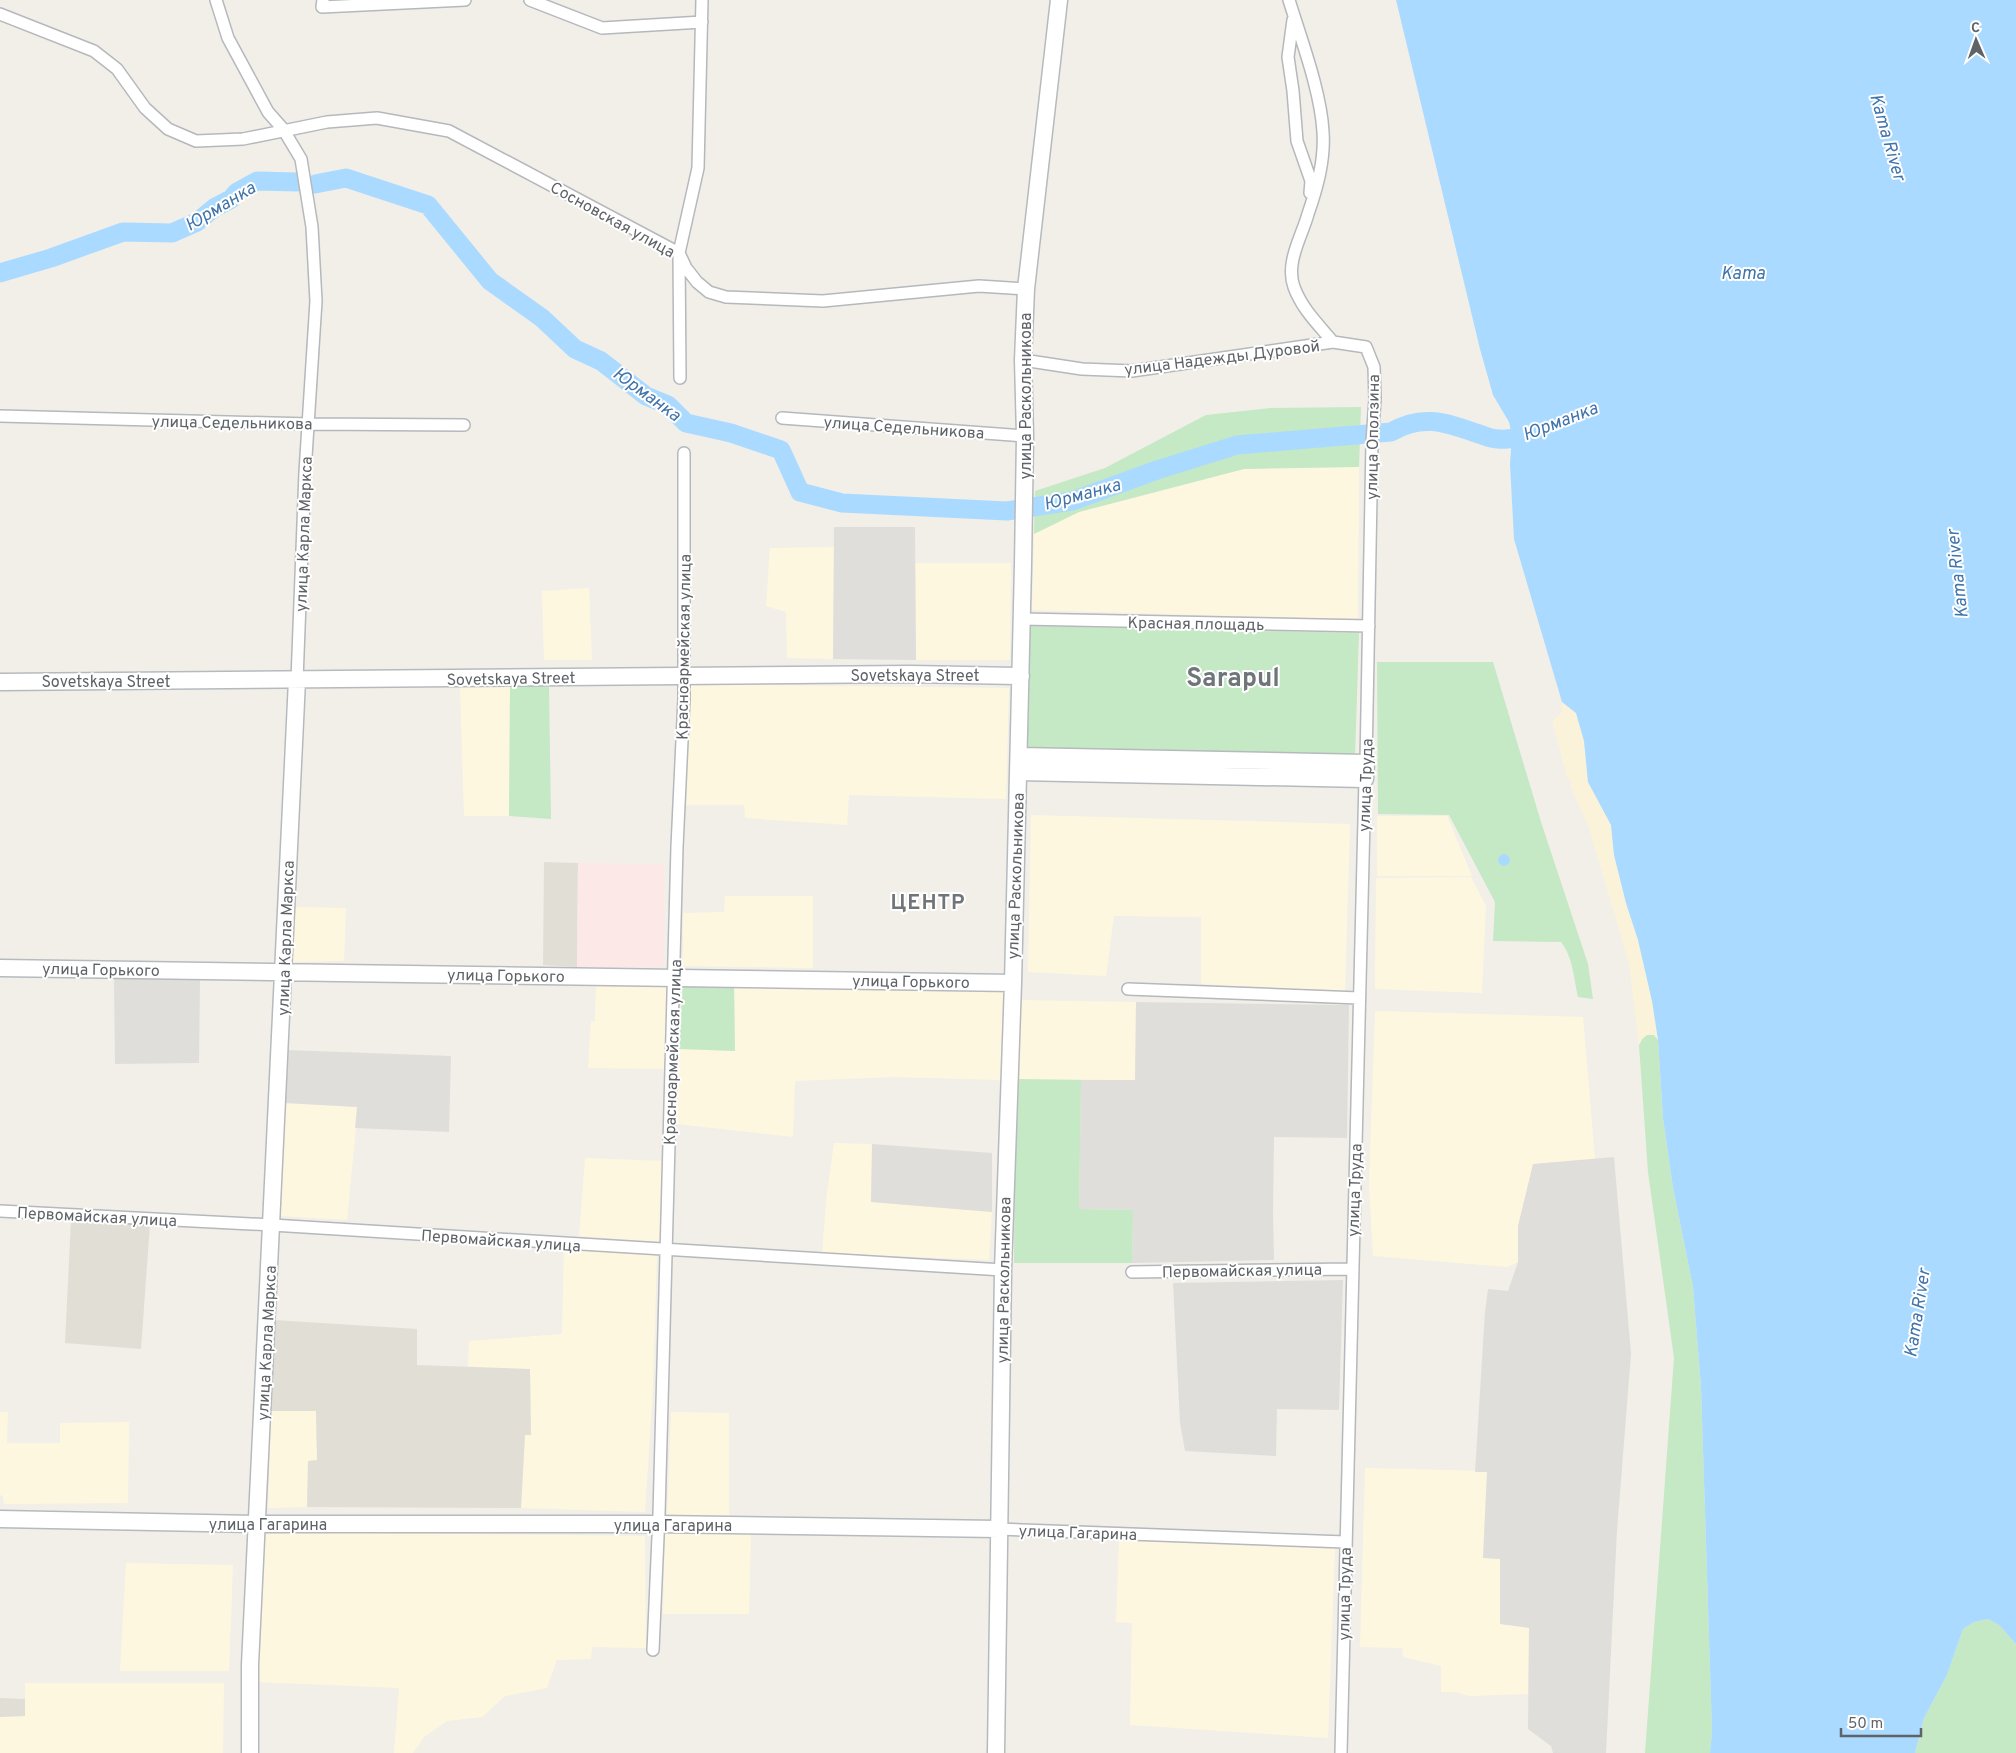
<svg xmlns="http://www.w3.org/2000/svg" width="2016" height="1753" font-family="Overpass,sans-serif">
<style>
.commercial{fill:#fef7e0}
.industrial{fill:#e0deda}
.education{fill:#e1ded6}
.medical{fill:#fce8e6}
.green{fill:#c5e8c5}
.sand{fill:#fbf3d9}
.water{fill:#aadaff}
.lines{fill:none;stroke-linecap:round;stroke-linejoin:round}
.river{stroke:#aadaff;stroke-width:19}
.street-casing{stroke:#b5b8bc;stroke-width:14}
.secondary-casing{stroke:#b6babf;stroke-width:19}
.street{stroke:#fff;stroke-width:11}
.secondary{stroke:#fff;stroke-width:16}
.labels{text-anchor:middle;stroke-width:4;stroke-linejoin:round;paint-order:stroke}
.street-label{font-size:16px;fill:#5f6368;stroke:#fff}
.water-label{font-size:18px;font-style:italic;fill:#4174aa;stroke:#fff}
.district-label{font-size:21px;font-weight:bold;letter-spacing:1px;fill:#70757a;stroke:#fff}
.town-label{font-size:26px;font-weight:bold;fill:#70757a;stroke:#fff}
</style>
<rect width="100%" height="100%" fill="#f1efe8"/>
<!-- commercial -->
<path class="commercial" d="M1303 467H1359L1358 620 1032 610 1034 534 1079 512 1244 469Z
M834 547 833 659 787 658 786 612 766 606 770 548Z
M915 563H1011L1010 660H916Z
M589 588 592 660H544L542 591Z
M689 684 1009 688 1006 799 849 795 847 825 745 818 744 805H684Z
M510 685 509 816H464L460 687Z
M1031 815 1350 824 1345 993 1201 984V917L1114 916 1106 976 1028 972Z
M1377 816H1447L1472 876H1377Z
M1471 877 1486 906 1482 993 1375 989 1376 878Z
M725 896H813V968L683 966V913L724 912Z
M291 907 346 908 344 961 288 962Z
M596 982 667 985V1069L588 1068 591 1021H595Z
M734 982 1003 990 1001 1080 893 1077 795 1081 793 1137 677 1124 679 1049 735 1051Z
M1017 1000 1136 1002 1135 1080 1015 1079Z
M1375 1011 1583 1017 1595 1159 1533 1164 1518 1226V1262L1507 1267 1373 1256 1369 1186Z
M285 1103 358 1107 347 1220 280 1216Z
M834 1143 872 1144 871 1202 992 1212 989 1260 822 1253 826 1201Z
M585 1158 663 1161 660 1242 579 1236Z
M564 1248 657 1255 653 1386 645 1512 521 1508 525 1435H531L530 1369 468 1368 469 1341 562 1334Z
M316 1410 317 1460 308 1461 307 1507 268 1508 271 1411Z
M0 1412H8L7 1443H60V1423L129 1422 128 1503 4 1504 3 1496 0 1495Z
M671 1412 729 1413V1518L667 1517Z
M1365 1468 1487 1471 1483 1557 1500 1559 1501 1624 1529 1627 1528 1694 1469 1696 1455 1692H1441V1666L1403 1657 1402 1648 1360 1647Z
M665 1530 751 1532 749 1614H663Z
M265 1532 645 1536 646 1648 592 1647 591 1659 557 1660 547 1688 505 1696 482 1717 447 1721 423 1738 413 1753H394L399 1688 257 1682Z
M1119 1541 1335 1546 1328 1738 1130 1725 1132 1623 1116 1622Z
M126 1563 233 1565 229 1671H120Z
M25 1683H224L223 1753H0V1717L25 1716Z"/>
<!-- industrial -->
<path class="industrial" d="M834 527H915L916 660 833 659Z
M114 978 200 980 199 1063 115 1064Z
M1136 1002 1349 1005 1347 1138 1274 1137 1273 1212 1274 1260 1132 1263 1133 1210 1079 1209 1081 1080H1135Z
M286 1050 451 1056 449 1132 355 1128 357 1107 285 1103Z
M872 1144 992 1153V1212L871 1202Z
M1614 1157 1631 1354 1617 1531 1606 1753H1553L1551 1746 1528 1729 1529 1628 1500 1624V1559L1483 1558 1487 1472H1475L1485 1312 1488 1289 1508 1291 1518 1262V1226L1533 1164Z
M1343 1280 1339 1410 1277 1409 1276 1456 1185 1451 1180 1423 1173 1283Z"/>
<!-- education -->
<path class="education" d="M544 862 578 863 577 967 543 965Z
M71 1220 150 1224 141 1349 65 1343Z
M274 1320 417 1329V1365L530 1369 531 1435H525L521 1508 307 1507 308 1461 317 1460 316 1411H271Z
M0 1698 25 1699V1716L0 1717Z"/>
<!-- medical -->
<path class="medical" d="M578 863 664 864V967H577Z"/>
<!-- green -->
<path class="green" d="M1361 407 1359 467 1244 469 1079 512 1034 534 1035 491 1105 468 1206 415 1271 408Z
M1030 626 1359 633 1355 757 1026 750Z
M1377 662H1493L1541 822 1588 964 1593 999 1578 997C1574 979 1573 957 1561 942L1493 941 1495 902 1449 815 1378 814Z
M510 685 549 687 551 819 509 816Z
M734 982 735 1051 679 1049 683 983Z
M1647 1035H1654L1658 1040 1663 1118 1673 1188 1693 1287 1701 1387 1712 1731 1710 1753H1645L1674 1358 1648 1172 1639 1045 1642 1039Z
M1015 1079 1081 1080 1079 1209 1133 1210 1132 1263H1014Z
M1988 1619 1999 1625 2016 1644V1753H1915L1924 1718 1947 1675 1963 1629 1974 1622Z"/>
<!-- sand -->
<path class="sand" d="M1562 702 1576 713 1584 741 1588 782 1611 825 1614 855 1626 903 1638 940 1652 1001 1658 1040 1654 1035H1647L1642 1039 1639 1045 1629 963 1589 828 1570 785 1572 783 1570 779 1568 780 1552 721 1562 712Z"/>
<!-- water -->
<path class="water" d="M1396 0H2016V1644L1999 1625 1988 1619 1974 1622 1963 1629 1947 1675 1924 1718 1915 1753H1710L1712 1731 1701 1387 1693 1287 1673 1188 1663 1118 1658 1040 1652 1001 1638 940 1626 903 1614 855 1611 825 1588 782 1584 741 1576 713 1562 702 1514 539 1510 464 1512 435 1509 422 1493 395 1480 349Z
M1498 860a6 6 0 1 1 12 0a6 6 0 1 1-12 0Z"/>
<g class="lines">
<!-- river -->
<path class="river" d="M315 184 346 178 428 205 490 281 542 318 575 349 601 361 646 396 668 405 686 423 731 433 781 450 800 492 842 503 1007 511 1072 501 1157 470 1237 445 1391 432C1422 414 1444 422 1476 433 1483 435 1491 439 1498 439 1512 440 1523 437 1535 432
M0 273 51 258 123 232 172 233 197 222 214 208 231 199 237 192 257 181 297 182"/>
<defs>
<path id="street" d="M216 0 228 38 268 112 283 129 301 159 312 227 316 301 305 472 297 680
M323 0 322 7 465 0
M530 0 602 28 702 22
M1289 0C1301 39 1321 92 1323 132 1325 160 1317 188 1308 214 1302 236 1285 263 1294 287 1302 309 1318 324 1333 342
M0 14 94 51 117 69 145 108 168 129 196 141 243 139 327 122 377 118 449 131 679 253 686 268 697 282 709 292 726 297 823 301 979 286 1026 289
M1293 20 1288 57 1293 91 1297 141 1311 181 1310 193
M1023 360 1082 369 1132 371 1333 342 1366 347 1374 367 1375 399 1372 442 1366 763
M680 378 679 253 698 168 702 0
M0 416 309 424 464 425
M782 418 1025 436
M1022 619 1369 626
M1128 989 1359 998
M0 1211 272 1225 1003 1270
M1132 1272 1352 1269
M998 1529 1345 1542
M653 1650 659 1514 677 847 684 698V453
M1341 1753 1365 779"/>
<path id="secondary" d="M0 682 911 674 1021 676
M1018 772 1365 779 1366 763 1019 756
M0 968 1013 983
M0 1519 257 1524H659L998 1529
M250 1753V1665L297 680
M996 1753 1003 1270 1013 983 1023 565 1025 436 1023 360 1026 289 1059 0"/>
</defs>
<!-- street casing -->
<use href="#street" class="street-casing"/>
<!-- secondary casing -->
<use href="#secondary" class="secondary-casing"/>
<!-- street -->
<use href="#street" class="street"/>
<!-- secondary -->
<use href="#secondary" class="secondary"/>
</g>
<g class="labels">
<!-- street labels -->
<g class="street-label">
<text transform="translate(613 219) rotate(29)" y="6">Сосновская улица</text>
<text transform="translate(1222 357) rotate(-7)" y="6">улица Надежды Дуровой</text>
<text transform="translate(1025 396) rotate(-90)" y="6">улица Раскольникова</text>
<text transform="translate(232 422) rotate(1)" y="6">улица Седельникова</text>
<text transform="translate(904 427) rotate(4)" y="6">улица Седельникова</text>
<text transform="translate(1372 437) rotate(-89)" y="6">улица Оползина</text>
<text transform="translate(303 534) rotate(-88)" y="6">улица Карла Маркса</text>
<text transform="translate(1196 623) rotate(1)" y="6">Красная площадь</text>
<text transform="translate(683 647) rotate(-89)" y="6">Красноармейская улица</text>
<text x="915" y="681">Sovetskaya Street</text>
<text transform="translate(511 678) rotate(-1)" y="6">Sovetskaya Street</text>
<text x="106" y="687">Sovetskaya Street</text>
<text transform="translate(1365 785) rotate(-88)" y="6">улица Труда</text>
<text transform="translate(1015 876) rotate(-88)" y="6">улица Раскольникова</text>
<text transform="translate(285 938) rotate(-88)" y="6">улица Карла Маркса</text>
<text transform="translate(101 969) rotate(1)" y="6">улица Горького</text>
<text transform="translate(506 975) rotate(1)" y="6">улица Горького</text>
<text transform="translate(911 981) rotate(1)" y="6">улица Горького</text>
<text transform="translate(672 1052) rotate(-88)" y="6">Красноармейская улица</text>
<text transform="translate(1354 1190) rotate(-88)" y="6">улица Труда</text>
<text transform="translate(97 1216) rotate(3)" y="6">Первомайская улица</text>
<text transform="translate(501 1240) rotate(4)" y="6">Первомайская улица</text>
<text transform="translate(1242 1270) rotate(-1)" y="6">Первомайская улица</text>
<text transform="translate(1003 1280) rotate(-89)" y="6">улица Раскольникова</text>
<text transform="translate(266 1343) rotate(-87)" y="6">улица Карла Маркса</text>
<text x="268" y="1530">улица Гагарина</text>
<text x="673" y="1531">улица Гагарина</text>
<text transform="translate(1078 1532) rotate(2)" y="6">улица Гагарина</text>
<text transform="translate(1344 1594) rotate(-89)" y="6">улица Труда</text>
</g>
<!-- water labels -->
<g class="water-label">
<text transform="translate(1888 137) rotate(74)" y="6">Kama River</text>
<text transform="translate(220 206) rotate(-31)" y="6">Юрманка</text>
<text x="1743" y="279">Kama</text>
<text transform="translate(647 394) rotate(36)" y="6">Юрманка</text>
<text transform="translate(1560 421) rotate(-21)" y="6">Юрманка</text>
<text transform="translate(1082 494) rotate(-15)" y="6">Юрманка</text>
<text transform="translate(1957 574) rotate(-96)" y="6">Kama River</text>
<text transform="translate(1917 1313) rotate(-81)" y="6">Kama River</text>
</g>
<!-- district labels -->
<g class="district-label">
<text x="928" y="909">ЦЕНТР</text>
</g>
<!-- town labels -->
<g class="town-label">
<text x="1233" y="686">Sarapul</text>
</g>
</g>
<!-- north arrow -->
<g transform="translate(1976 40) rotate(358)" stroke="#ffffff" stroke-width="4" paint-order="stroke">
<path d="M0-4L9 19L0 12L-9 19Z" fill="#5f6368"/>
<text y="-8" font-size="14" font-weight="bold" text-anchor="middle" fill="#5f6368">С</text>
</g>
<!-- scale -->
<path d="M1841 1728v8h80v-8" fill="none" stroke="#5f6368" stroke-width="2.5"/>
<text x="1848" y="1728" font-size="15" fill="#5f6368" stroke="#ffffff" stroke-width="4" paint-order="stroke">50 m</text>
</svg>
